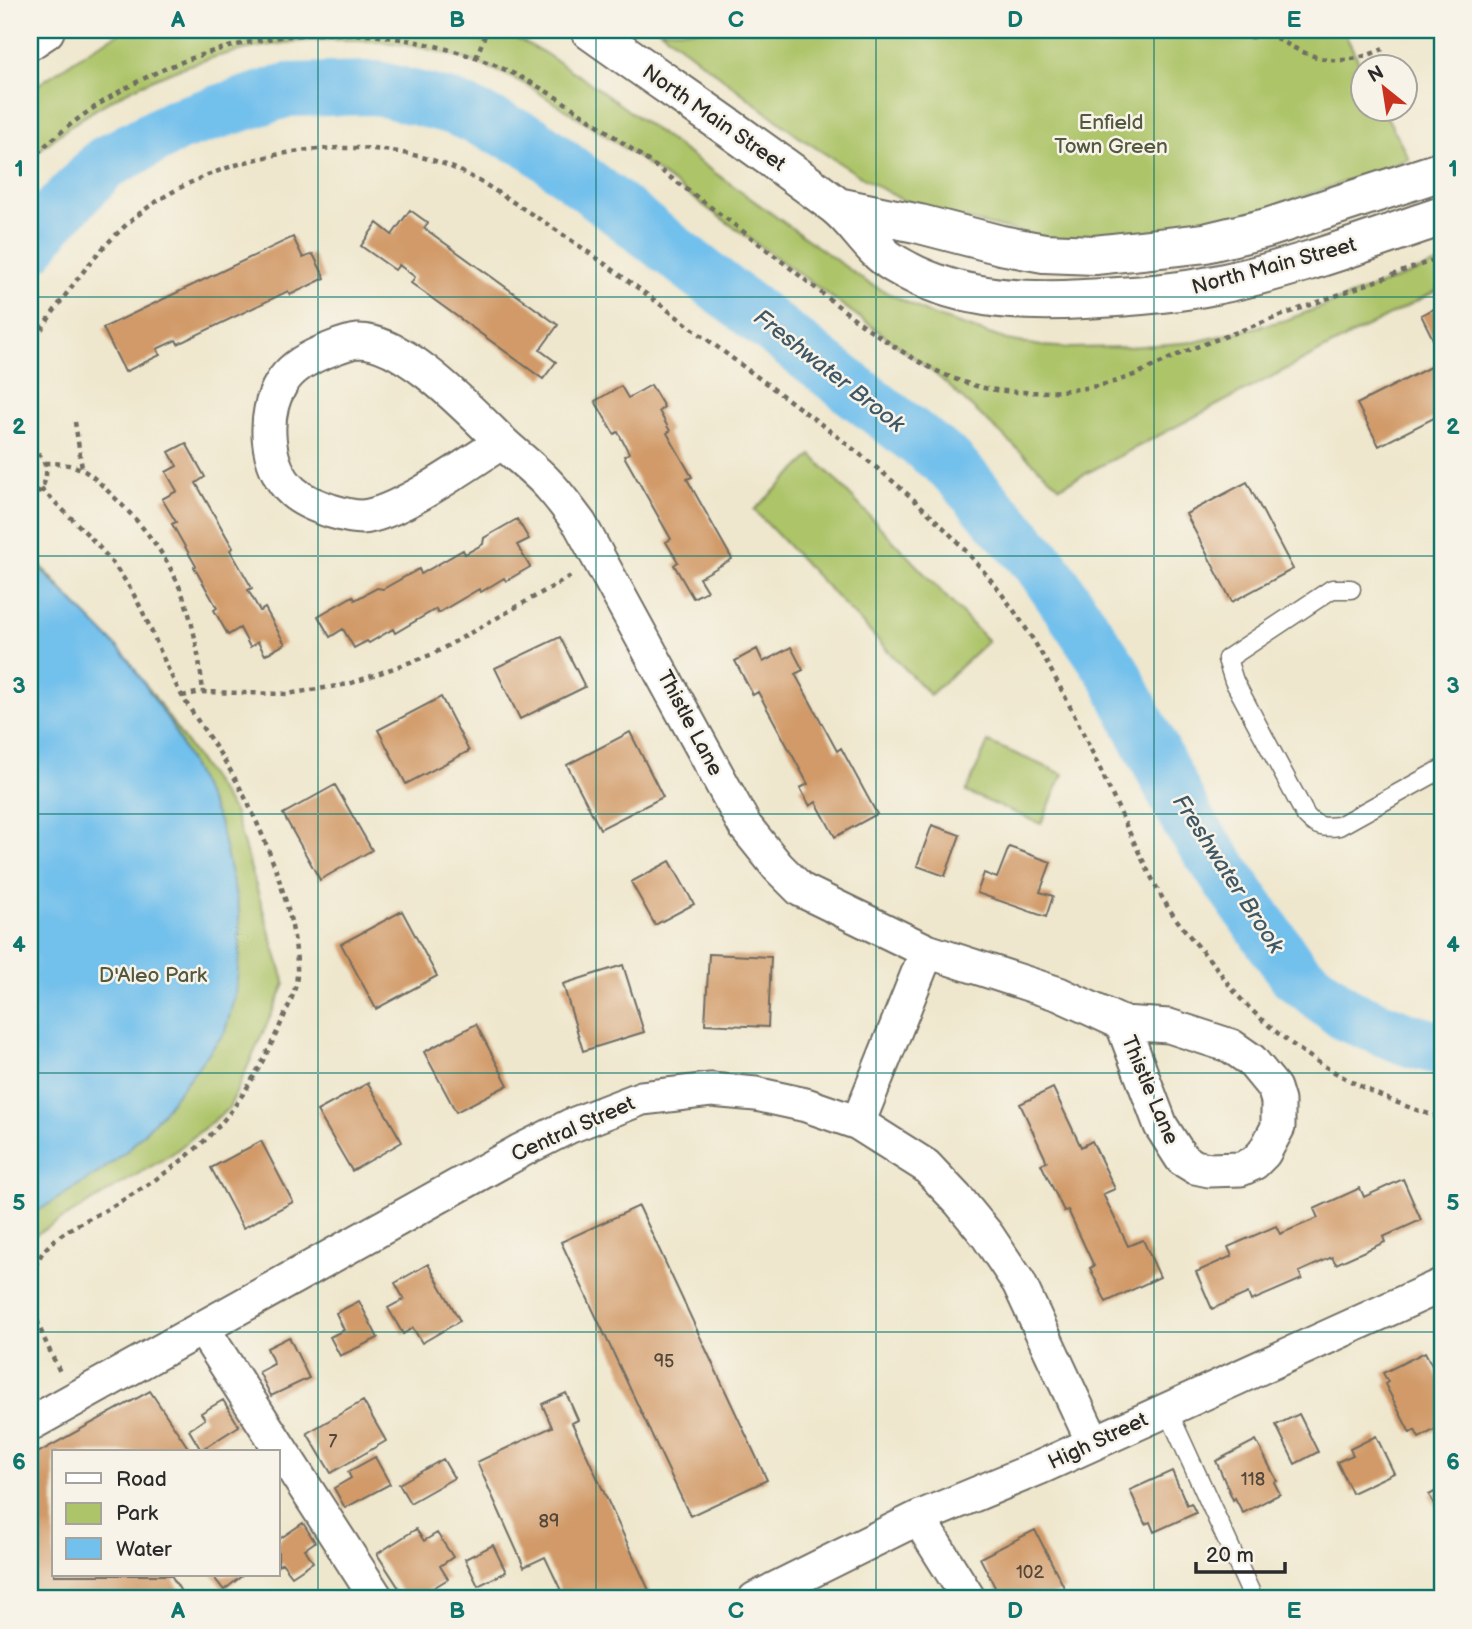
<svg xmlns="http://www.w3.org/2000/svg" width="1472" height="1629" viewBox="0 0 1472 1629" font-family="'Balsamiq Sans',sans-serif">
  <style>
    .green { fill: #adc469; stroke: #6c784a; stroke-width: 2 }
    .water { fill: #72c0ec; stroke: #4e768c; stroke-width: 2 }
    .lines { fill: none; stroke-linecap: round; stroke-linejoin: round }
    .river { stroke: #72c0ec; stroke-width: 54 }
    .building { fill: #d19a67 }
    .lane-casing { stroke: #706d64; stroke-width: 21 }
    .street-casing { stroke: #706d64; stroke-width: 37 }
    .secondary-casing { stroke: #706d64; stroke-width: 42 }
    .path { stroke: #706d64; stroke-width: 4.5; stroke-dasharray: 5 5; stroke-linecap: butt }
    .lane { stroke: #fff; stroke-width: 18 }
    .street { stroke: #fff; stroke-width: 33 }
    .secondary { stroke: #fff; stroke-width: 38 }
    .grid { fill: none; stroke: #0f766e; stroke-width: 2; stroke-opacity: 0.55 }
    .labels { text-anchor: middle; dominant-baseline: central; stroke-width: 5; stroke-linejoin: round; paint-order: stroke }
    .number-label { font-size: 18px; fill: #54473a }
    .street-label { font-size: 21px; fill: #2b2b2b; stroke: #f7f3e8 }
    .park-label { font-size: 21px; fill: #52593e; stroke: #f7f3e8 }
    .water-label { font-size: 23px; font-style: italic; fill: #405865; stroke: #f7f3e8 }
    .neatline { fill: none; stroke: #0f766e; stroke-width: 2.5 }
    .grid-label { font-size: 23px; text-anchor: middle; font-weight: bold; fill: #0f766e }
  </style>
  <rect width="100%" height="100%" fill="#f7f3e8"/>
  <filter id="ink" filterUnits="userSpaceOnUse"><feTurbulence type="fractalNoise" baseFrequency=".0143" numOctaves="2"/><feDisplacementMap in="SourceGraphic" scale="14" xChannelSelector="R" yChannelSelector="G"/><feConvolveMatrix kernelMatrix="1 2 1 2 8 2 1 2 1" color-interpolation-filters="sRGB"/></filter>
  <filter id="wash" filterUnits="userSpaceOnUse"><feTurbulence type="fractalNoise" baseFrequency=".00686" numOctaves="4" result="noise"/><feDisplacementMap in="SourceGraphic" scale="28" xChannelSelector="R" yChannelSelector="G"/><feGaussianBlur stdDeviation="1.57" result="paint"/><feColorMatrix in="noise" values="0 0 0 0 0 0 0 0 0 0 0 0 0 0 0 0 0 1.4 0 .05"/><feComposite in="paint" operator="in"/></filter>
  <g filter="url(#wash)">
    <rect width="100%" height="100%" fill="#efe7cd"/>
    <path class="green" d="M 125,30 L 500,30 L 543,52 L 590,83 L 868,283 L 932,315 L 1007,340 L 1041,346 L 1071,348 L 1129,347 L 1195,342 L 1286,320 L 1442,262 L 1442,288 L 1060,487 C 1032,462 1003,436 975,410 C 960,397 946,382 930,370 C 868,322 803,277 739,231 C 680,189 623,144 561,107 C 549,100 537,91 525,84 C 365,1 160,40 30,159 L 30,90 L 91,49 Z
      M 660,30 L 1343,30 L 1363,70 L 1364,108 L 1383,109 L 1409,159 L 1214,228 L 1053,240 L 935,212 L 902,200 L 863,178 L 799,137 Z
      M 812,455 L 988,641 L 930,695 L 754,510 Z
      M 30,553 L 150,690 L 234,812 L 285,984 L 229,1108 L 172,1154 L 30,1238 Z
      M 988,742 L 1063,774 L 1041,824 L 966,792 Z"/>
    <path class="water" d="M 30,558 L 126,656 L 172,726 L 219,821 L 239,910 L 240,951 L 235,995 L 225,1032 L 162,1113 L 129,1149 L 101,1171 L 30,1216 Z"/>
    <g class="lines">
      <path class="river" d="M 30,247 L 48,222 L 105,163 L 177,125 L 288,90 L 377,88 L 454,108 L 531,142 L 950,464 L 1040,564 L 1114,673 L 1188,821 L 1294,973 L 1347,1015 L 1410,1040 L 1442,1049"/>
    </g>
    <g id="blocks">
      <path class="building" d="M 410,210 L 428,223 L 424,228 L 558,325 L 540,350 L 556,362 L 543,379 L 411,283 L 415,277 L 399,265 L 395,270 L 361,246 L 377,223 L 392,235 Z
        M 293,237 L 303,258 L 313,254 L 325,278 L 290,295 L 288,291 L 178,344 L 176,340 L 157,349 L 160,355 L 125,372 L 103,328 Z
        M 1442,305 L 1442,357 L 1421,315 Z
        M 1442,361 L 1442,414 L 1379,446 L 1357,404 Z
        M 651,385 L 664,407 L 659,411 L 670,431 L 667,433 L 692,477 L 687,479 L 732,559 L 699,578 L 707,591 L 693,598 L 674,565 L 678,562 L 666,542 L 671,539 L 624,456 L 629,453 L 618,432 L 614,434 L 595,401 L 621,386 L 628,398 Z
        M 186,443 L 205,477 L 196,483 L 233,548 L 230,550 L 252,588 L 248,590 L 260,611 L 265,608 L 285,644 L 265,655 L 258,642 L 250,647 L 240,628 L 228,635 L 214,610 L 217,608 L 194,567 L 196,566 L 172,524 L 176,522 L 162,499 L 177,491 L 166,472 L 177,466 L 169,452 Z
        M 1247,482 L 1293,569 L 1232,602 L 1186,514 Z
        M 517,519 L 529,539 L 517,545 L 530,567 L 506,581 L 504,578 L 481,592 L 479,589 L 438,613 L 436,609 L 395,633 L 393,629 L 369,643 L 367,641 L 354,648 L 343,629 L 330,637 L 318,616 L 353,596 L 355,600 L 377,588 L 383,589 L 419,569 L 421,574 L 463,550 L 465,554 L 483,544 L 484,538 Z
        M 560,637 L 585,687 L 520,719 L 495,668 Z
        M 791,647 L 803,670 L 795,674 L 837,751 L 841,748 L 877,814 L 835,837 L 816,802 L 810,806 L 800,788 L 808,784 L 758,692 L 753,695 L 735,661 L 757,649 L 763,662 Z
        M 441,697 L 469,751 L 406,784 L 378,730 Z
        M 630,732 L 663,797 L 600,829 L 567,765 Z
        M 335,785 L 372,850 L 320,880 L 283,814 Z
        M 932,825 L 960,835 L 945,876 L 917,866 Z
        M 1009,847 L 1051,862 L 1040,892 L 1053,896 L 1046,917 L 977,893 L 984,873 L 997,878 Z
        M 670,861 L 694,904 L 655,925 L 631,882 Z
        M 402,911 L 437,976 L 376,1009 L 341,944 Z
        M 709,954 L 771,957 L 768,1027 L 705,1024 Z
        M 623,965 L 644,1032 L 583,1051 L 563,984 Z
        M 476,1024 L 508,1085 L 456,1112 L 424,1052 Z
        M 368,1083 L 402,1142 L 352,1171 L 317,1111 Z
        M 1053,1088 L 1081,1147 L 1092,1141 L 1115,1189 L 1103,1194 L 1128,1246 L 1143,1240 L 1160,1277 L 1106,1302 L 1090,1268 L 1094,1266 L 1068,1210 L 1064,1211 L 1041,1164 L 1047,1162 L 1020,1104 Z
        M 261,1141 L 293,1202 L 243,1228 L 211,1168 Z
        M 1403,1179 L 1421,1220 L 1383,1237 L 1385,1242 L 1336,1264 L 1332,1257 L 1299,1272 L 1302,1279 L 1251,1301 L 1248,1293 L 1212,1309 L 1196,1272 L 1232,1256 L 1228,1247 L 1276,1226 L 1280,1234 L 1318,1218 L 1314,1209 L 1360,1188 L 1364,1197 Z
        M 639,1206 L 767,1480 L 690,1516 L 561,1242 Z
        M 428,1264 L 460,1321 L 422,1343 L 413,1328 L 403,1334 L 388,1308 L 404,1299 L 395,1283 Z
        M 359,1301 L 378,1338 L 340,1356 L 330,1337 L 344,1330 L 336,1313 Z
        M 289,1337 L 309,1378 L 271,1396 L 259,1372 L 274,1364 L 267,1348 Z
        M 1425,1352 L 1442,1385 L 1442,1426 L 1419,1438 L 1415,1430 L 1410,1433 L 1385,1384 L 1388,1382 L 1383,1373 Z
        M 150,1391 L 191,1452 L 54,1452 L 54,1575 L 171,1575 L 183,1595 L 177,1599 L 30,1599 L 30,1457 Z
        M 566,1393 L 578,1420 L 572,1423 L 653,1599 L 565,1599 L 545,1557 L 524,1567 L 477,1462 L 552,1427 L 542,1404 Z
        M 223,1400 L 239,1426 L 201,1450 L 189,1430 L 205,1419 L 201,1413 Z
        M 363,1401 L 386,1441 L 331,1473 L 307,1433 Z
        M 1299,1414 L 1318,1452 L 1295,1464 L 1276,1425 Z
        M 1376,1436 L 1394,1473 L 1352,1493 L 1337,1462 L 1353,1455 L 1350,1449 Z
        M 1256,1440 L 1277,1481 L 1274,1482 L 1280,1494 L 1243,1513 L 1235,1498 L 1233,1500 L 1216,1461 Z
        M 375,1457 L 390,1484 L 345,1508 L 334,1488 L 351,1478 L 348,1472 Z
        M 443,1459 L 454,1478 L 410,1503 L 399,1484 Z
        M 1172,1471 L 1187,1505 L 1191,1503 L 1196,1513 L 1154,1532 L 1150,1522 L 1145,1524 L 1130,1490 Z
        M 1442,1488 L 1442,1518 L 1429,1495 Z
        M 303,1523 L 315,1542 L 305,1549 L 313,1562 L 292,1576 L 282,1563 L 278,1566 L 278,1540 Z
        M 416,1529 L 424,1541 L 437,1533 L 453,1557 L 440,1566 L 448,1579 L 415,1599 L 406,1599 L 377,1554 Z
        M 1035,1530 L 1065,1589 L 1045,1599 L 1001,1599 L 980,1558 Z
        M 493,1545 L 506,1572 L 478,1586 L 465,1559 Z
        M 212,1575 L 243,1575 L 224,1590 Z"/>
    </g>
  </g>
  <g filter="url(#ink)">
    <use href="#blocks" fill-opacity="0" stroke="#706d64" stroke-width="2"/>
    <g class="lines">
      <defs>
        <path id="lane" d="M 1351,589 L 1332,589 L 1227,659 L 1234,681 L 1306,816 C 1316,827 1324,828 1339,826 L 1442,769
          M 1167,1409 L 1250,1591"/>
        <path id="street" d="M 502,442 C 469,463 398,514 362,517 C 352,517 341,514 331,511 C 319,507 303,501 293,492 C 265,467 262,414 281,384 C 290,368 306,359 323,352 C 334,348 346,342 358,341 C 405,340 471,412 503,443 C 519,458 536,470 550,486 C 561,498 570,511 580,524 L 745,826 L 778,867 L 801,890 L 927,951 L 1059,994 L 1122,1023 L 1169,1026 L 1231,1046 L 1251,1060 L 1274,1088 L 1278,1101 L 1278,1127 L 1264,1153 L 1254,1163 L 1241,1169 L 1209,1170 L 1195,1167 L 1182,1159 L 1161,1126 L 1122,1023
          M 858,1123 L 927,951
          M 203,1329 L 377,1599
          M 30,1424 L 522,1150 L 570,1126 L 642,1098 L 711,1090 L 756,1094 L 806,1105 L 858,1123 L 926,1166 L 960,1202 L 987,1235 L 1019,1283 L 1093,1442
          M 918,1518 L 969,1599
          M 755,1599 L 918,1518 L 1041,1467 L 1442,1285"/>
        <path id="secondary" d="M 590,30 C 671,88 755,144 835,205 C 857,222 870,249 895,264 C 953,299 1018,303 1084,299 C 1127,297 1172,294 1215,285 C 1292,270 1368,241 1442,216
          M 30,40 L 45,30
          M 838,207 L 920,224 L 1001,245 L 1044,253 L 1095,255 L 1205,243 L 1267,228 L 1442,171"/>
      </defs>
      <use href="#lane" class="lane-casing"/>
      <use href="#street" class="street-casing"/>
      <use href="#secondary" class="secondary-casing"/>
      <path class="path" d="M 1232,30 C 1244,40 1258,39 1271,30
        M 1267,33 C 1311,58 1333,71 1383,49
        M 476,58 L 487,30
        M 30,160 C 155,37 335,0 497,66 C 553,90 602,128 651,163 C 691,193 732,222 771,253 C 830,298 911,372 984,388 C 1022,396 1080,392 1117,381 C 1140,374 1161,362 1182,353 C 1199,345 1217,340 1234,333 C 1304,307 1373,282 1442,257
        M 30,346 C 59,304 87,261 125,226 C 200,156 344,128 441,163 C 474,175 503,196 533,215 C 597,256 658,303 720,349 C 819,424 925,493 1001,593 C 1068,680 1107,794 1158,890 C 1173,919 1194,941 1215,966 C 1223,976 1230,987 1239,997 C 1292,1054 1368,1097 1442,1118
        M 75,422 L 82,468
        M 30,447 C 51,459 52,486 30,498
        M 45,463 C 83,463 89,473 114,497 C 177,558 194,607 203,692
        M 41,489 C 68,515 97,541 119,572 C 144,605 156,646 175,683 C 190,712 210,737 227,765 C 258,815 299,915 297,973 C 297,990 289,1004 283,1019 C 265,1059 245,1097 215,1130 C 185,1162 149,1185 111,1207 C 87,1221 57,1231 41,1255 C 17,1292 44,1338 60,1372
        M 182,696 L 201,692 L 287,694 L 349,684 L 433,654 L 573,575"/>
      <use href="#lane" class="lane"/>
      <use href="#street" class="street"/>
      <use href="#secondary" class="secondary"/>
    </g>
  </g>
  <path class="grid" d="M 318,30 L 318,1599M 596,30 L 596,1599M 876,30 L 876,1599M 1154,30 L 1154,1599M 30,297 L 1442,297M 30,556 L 1442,556M 30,814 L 1442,814M 30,1073 L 1442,1073M 30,1332 L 1442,1332"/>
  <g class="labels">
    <g class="number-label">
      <text x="664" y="1361">95</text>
      <text x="333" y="1441">7</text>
      <text x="1253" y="1479">118</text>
      <text x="549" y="1521">89</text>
      <text x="1030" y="1572">102</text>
    </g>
    <g class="street-label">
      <text transform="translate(714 118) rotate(35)">North Main Street</text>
      <text transform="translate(1274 266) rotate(-15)">North Main Street</text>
      <text transform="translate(690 723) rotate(62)">Thistle Lane</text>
      <text transform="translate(1150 1090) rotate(67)">Thistle Lane</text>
      <text transform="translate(573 1129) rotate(-24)">Central Street</text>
      <text transform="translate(1098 1441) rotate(-25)">High Street</text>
    </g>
    <g class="park-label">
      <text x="1111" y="122">Enfield<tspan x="1111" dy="24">Town Green</tspan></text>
      <text x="153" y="975">D'Aleo Park</text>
    </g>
    <g class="water-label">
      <text transform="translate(829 371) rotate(38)">Freshwater Brook</text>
      <text transform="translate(1228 874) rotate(57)">Freshwater Brook</text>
    </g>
  </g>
  <rect width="1472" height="1629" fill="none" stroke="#f7f3e8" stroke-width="77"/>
  <rect x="52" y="1450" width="228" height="126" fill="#f7f3e8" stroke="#a5a39c" stroke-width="2"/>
  <rect x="66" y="1473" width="35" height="10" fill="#ffffff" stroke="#a5a39c" stroke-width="2"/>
  <text x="116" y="1486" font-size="21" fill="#2b2b2b">Road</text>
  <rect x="66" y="1503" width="35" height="21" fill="#adc469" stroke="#a5a39c" stroke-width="2"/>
  <text x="116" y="1520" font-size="21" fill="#2b2b2b">Park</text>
  <rect x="66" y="1538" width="35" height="21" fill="#72c0ec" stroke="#a5a39c" stroke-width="2"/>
  <text x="116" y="1556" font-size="21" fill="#2b2b2b">Water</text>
  <g transform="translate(1384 88) rotate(330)"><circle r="33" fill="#f7f3e8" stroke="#a5a39c" stroke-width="2"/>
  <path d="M0-5L12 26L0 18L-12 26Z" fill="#c8321e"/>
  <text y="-10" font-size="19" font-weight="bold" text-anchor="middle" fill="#2b2b2b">N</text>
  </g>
  <path d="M1196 1562v10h89v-10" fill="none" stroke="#2b2b2b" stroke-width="3.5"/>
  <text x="1206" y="1562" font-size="21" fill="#2b2b2b" stroke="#f7f3e8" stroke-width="5" paint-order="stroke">20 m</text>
  <rect x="38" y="38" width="1396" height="1552" class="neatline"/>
  <g class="grid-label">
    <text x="178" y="27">A</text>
    <text x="457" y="27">B</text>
    <text x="736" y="27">C</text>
    <text x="1015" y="27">D</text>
    <text x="1294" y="27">E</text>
    <text x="19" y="176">1</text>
    <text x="1453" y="176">1</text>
    <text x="19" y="434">2</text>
    <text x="1453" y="434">2</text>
    <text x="19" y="693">3</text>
    <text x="1453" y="693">3</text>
    <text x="19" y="952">4</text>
    <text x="1453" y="952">4</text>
    <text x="19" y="1210">5</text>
    <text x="1453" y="1210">5</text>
    <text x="19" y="1469">6</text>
    <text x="1453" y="1469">6</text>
    <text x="178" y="1618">A</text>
    <text x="457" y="1618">B</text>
    <text x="736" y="1618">C</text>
    <text x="1015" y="1618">D</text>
    <text x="1294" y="1618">E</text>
  </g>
</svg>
